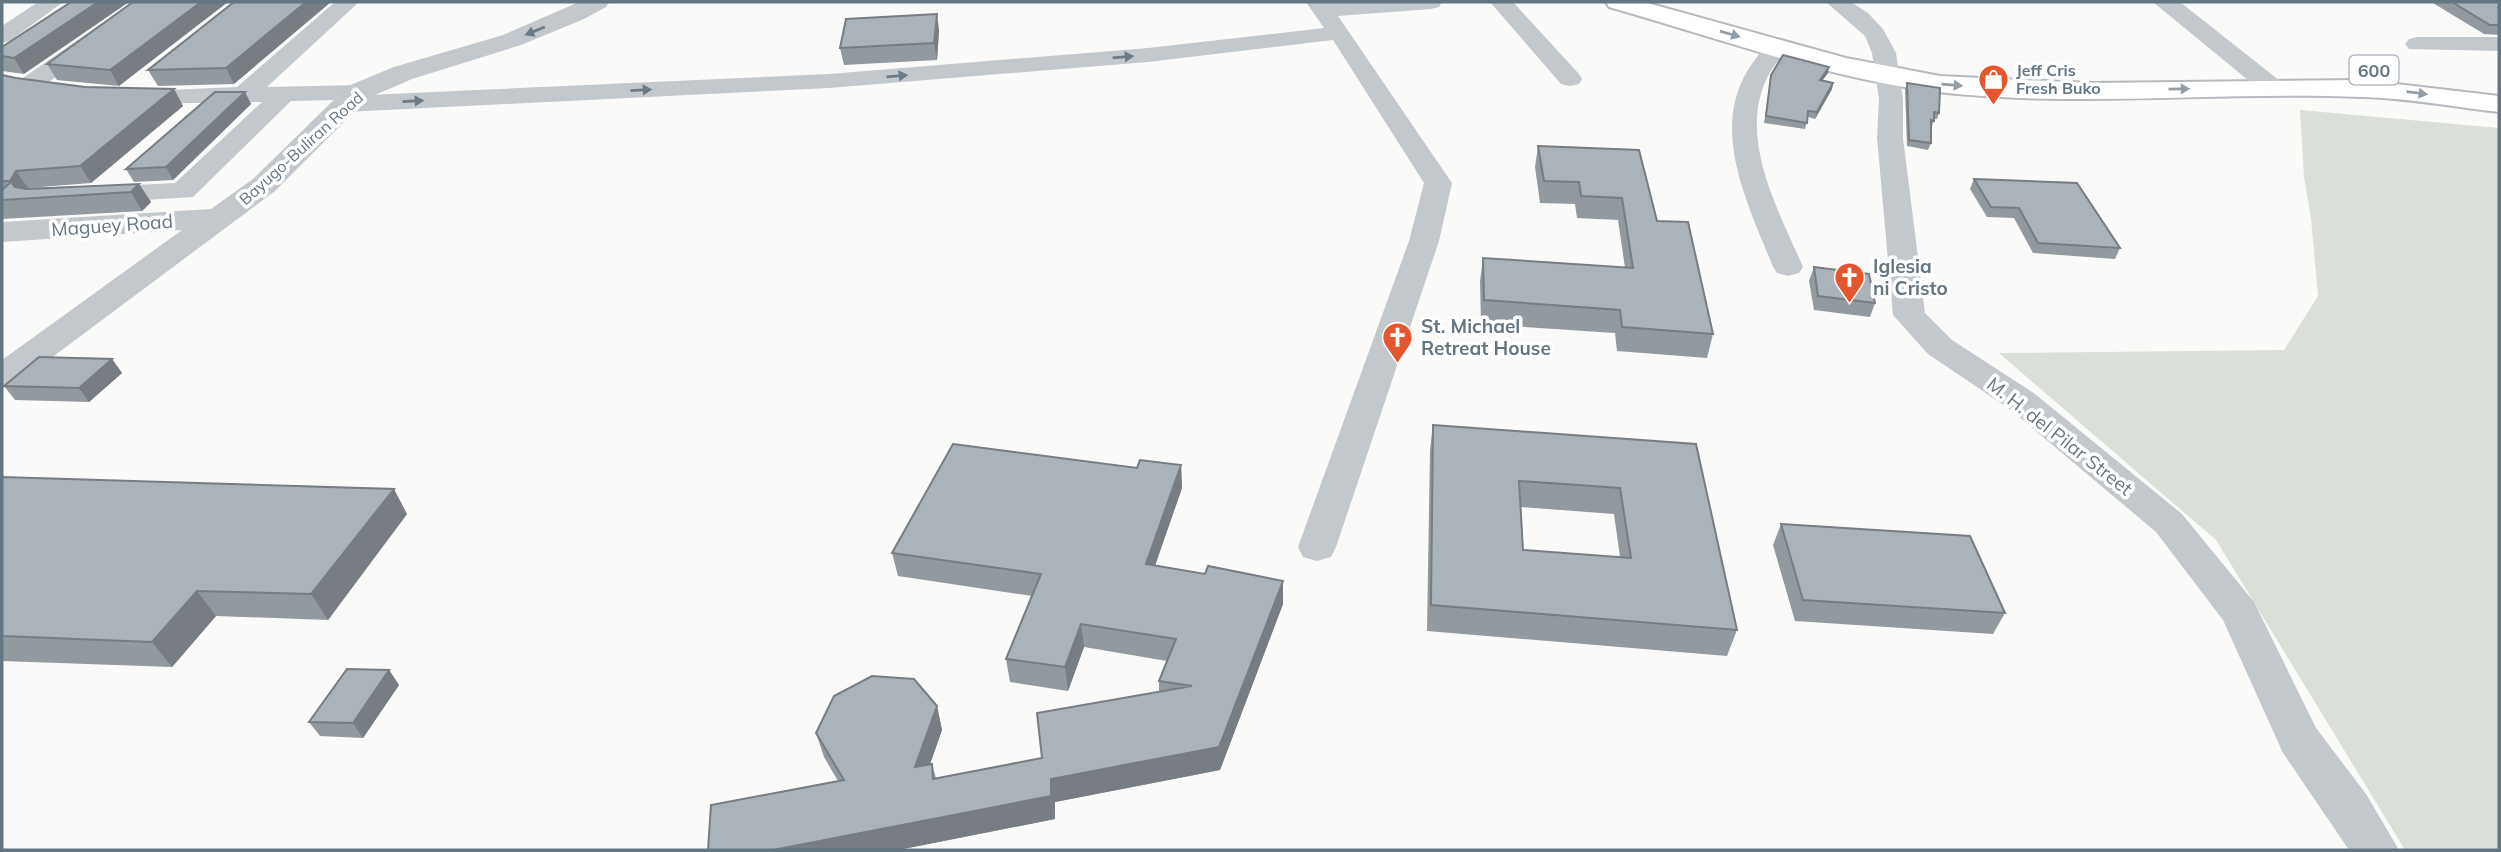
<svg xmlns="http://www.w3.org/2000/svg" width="2501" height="852" viewBox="0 0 2501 852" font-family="Mulish,sans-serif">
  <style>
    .green { fill: #dadfd7 }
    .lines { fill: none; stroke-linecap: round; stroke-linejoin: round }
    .primary-casing { stroke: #b5babe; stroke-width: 4 }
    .minor { fill: #c3c8cc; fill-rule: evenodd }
    .tertiary { fill: #c3c8cc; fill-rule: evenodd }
    .primary { fill: #fff; fill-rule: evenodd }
    .wall { fill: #929a9f; fill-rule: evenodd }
    .shaded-wall { fill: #777d82 }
    .building { fill: #aab3b9; stroke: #777d82; stroke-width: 2; fill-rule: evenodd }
    .oneway { fill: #6a7a87 }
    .oneway2 { fill: #939fa8 }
    .labels { text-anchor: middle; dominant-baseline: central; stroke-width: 7; stroke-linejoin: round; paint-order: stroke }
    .far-poi-label { font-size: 16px; font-weight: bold; fill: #657683; stroke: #fff; text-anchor: start }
    .far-street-label { font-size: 16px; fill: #657683; stroke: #fff }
    .shield { fill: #fff; stroke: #939fa8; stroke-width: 2 }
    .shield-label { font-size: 18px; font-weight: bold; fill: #657683 }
    .street-label { font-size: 19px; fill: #657683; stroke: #fff }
    .poi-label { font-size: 19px; font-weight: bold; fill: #657683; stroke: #fff; text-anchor: start }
  </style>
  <rect width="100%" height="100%" fill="#fafaf8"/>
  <path class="green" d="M 2300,110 L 2499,128 L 2499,850 L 2405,850 L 2216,540 L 1999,353 L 2284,350 L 2318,296 L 2311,218 L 2304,177 Z"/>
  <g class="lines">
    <defs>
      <path id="primary" d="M 1606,2 L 1644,2 L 1846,58 L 1940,76 L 2090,83 L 2362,80 L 2499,96 L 2499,112 C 2454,107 2408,98 2362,97 C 2221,91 2079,108 1938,92 C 1829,79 1715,37 1609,7 Z"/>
    </defs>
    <use href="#primary" class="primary-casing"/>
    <path class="minor" d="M 38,2 L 63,2 L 10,41 L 2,43 L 2,26 Z
      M 133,2 L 158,2 L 38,90 L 29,92 L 20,90 L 17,85 L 20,80 Z
      M 335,2 L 359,2 L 267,87 L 358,85 L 367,87 L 370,92 L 368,95 L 829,74 L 1148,48 L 1324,28 L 1306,2 L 1442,2 L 1439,7 L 1431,9 L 1338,16 L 1452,183 L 1439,241 L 1336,547 L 1331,557 L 1317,561 L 1303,557 L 1298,547 L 1409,241 L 1424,183 L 1333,40 L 1148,62 L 829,88 L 345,112 L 336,109 L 332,104 L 335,100 L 291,101 L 193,197 L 97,203 L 87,201 L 83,195 L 87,189 L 97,187 L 175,183 L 262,102 L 130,104 L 121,102 L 118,97 L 121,92 L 237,87 Z
      M 1490,2 L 1513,2 L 1579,74 L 1582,79 L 1579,84 L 1570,86 L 1561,84 Z
      M 1826,2 L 1851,2 L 1868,13 L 1883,29 L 1896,53 L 1903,99 L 1903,138 L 1925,313 L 1952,340 L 2035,394 L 2182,514 L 2254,602 L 2316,728 L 2366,794 L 2399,850 L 2349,850 L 2283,753 L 2223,620 L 2156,532 L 2011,410 L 1928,354 L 1893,315 L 1877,138 L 1879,99 L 1872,53 L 1865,36 Z
      M 2417,37 L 2499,37 L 2499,51 L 2409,49 L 2405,44 L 2409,39 Z
      M 1777,40 L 1785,42 L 1789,47 C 1783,56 1774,64 1769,74 C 1736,136 1778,209 1803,267 L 1799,273 L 1788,276 L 1777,273 L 1773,267 C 1748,203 1706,125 1754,61 C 1761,52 1766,43 1777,40 Z"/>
    <path class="tertiary" d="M 579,2 L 609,2 L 606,7 L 584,19 L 521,45 L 412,79 L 368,98 L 275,191 L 15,385 L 2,388 L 2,360 L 182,230 L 2,242 L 2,222 L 211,209 L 253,179 L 348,86 L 394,67 L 503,35 Z
      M 2153,2 L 2180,2 L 2289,88 L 2285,94 L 2275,96 L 2265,94 Z"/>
    <use href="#primary" class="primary"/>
  </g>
  <path class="wall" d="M 71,2 L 24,74 L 2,71 L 2,47 Z
    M 133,2 L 119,86 L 57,80 L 47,64 Z
    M 234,2 L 234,84 L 158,86 L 148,70 Z
    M 2434,2 L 2499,2 L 2499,35 L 2484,34 L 2433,3 Z
    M 939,30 L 937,60 L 844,65 L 840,48 Z
    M 1828,73 L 1822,81 L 1833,83 L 1832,89 L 1815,119 L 1808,117 L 1805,129 L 1764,123 L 1771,75 Z
    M 2,75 L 16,78 L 85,87 L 174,89 L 183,106 L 91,183 L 28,188 L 139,184 L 151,202 L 142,211 L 2,219 Z
    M 1907,83 L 1939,113 L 1937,119 L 1934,119 L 1932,127 L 1931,127 L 1931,143 L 1928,150 L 1907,146 L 1905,90 Z
    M 245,92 L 251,104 L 173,180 L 134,182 L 126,169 Z
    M 1538,146 L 1657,221 L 1713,334 L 1707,358 L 1617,351 L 1615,333 L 1481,324 L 1480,281 L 1483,258 L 1625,268 L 1618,220 L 1577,218 L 1575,204 L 1540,203 L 1535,167 Z
    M 1974,179 L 2120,248 L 2115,259 L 2033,253 L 2014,218 L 1987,217 L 1970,189 Z
    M 1814,267 L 1875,303 L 1870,317 L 1814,310 L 1809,281 Z
    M 112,359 L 122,373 L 89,402 L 15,400 L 4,386 Z
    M 1433,425 L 1696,444 L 1737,630 L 1727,656 L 1427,631 L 1430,450 ZM 1521,507 L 1614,514 L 1620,557 L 1523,550 Z
    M 1181,465 L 1182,488 L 1155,566 L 1283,604 L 1220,770 L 1055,802 L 1055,819 L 898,850 L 708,850 L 838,781 L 824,757 L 816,733 L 937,706 L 942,730 L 930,764 L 932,764 L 936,778 L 1042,758 L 1159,691 L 1159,681 L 1167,661 L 1084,647 L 1068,691 L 1010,682 L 1006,659 L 1032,596 L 898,576 L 892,553 Z
    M 2,477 L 407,514 L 328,620 L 216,616 L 172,667 L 2,661 Z
    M 1781,524 L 2005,613 L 1993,634 L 1795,621 L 1773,545 Z
    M 389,670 L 399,685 L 363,738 L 320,736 L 309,722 Z"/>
  <path class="shaded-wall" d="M 98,2 L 129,2 L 24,74 L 14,58 Z
    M 201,2 L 228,2 L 119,86 L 110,70 Z
    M 306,2 L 331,2 L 234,84 L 226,68 Z
    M 937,14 L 939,30 L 937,60 L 934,43 Z
    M 1829,67 L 1828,73 L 1818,86 L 1820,80 Z
    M 1833,83 L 1832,89 L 1815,119 L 1817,112 Z
    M 174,89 L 183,106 L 91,183 L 80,166 Z
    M 245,92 L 251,104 L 173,180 L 166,167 Z
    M 16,171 L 28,188 L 22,198 L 10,181 Z
    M 139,184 L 151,202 L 142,211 L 131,192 Z
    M 112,359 L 122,373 L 89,402 L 79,388 Z
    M 1181,465 L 1182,488 L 1147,588 L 1146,564 Z
    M 394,489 L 407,514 L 328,620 L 311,594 Z
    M 1283,581 L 1283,604 L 1220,770 L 1055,802 L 1055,819 L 898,850 L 773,850 L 1051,779 L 1219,747 Z
    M 197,591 L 216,616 L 172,667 L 152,642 Z
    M 1081,624 L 1084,647 L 1068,691 L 1065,667 Z
    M 389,670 L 399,685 L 363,738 L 353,723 Z
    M 937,706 L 942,730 L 921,790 L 915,767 Z"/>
  <path class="building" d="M 71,2 L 98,2 L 14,58 L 2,56 L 2,47 Z
    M 133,2 L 201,2 L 110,70 L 47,64 Z
    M 234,2 L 306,2 L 226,68 L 148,70 Z
    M 2452,2 L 2499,2 L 2499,25 L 2490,25 Z
    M 937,14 L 934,43 L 840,48 L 846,19 Z
    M 1783,55 L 1829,67 L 1820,80 L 1833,83 L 1817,112 L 1808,111 L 1807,123 L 1766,116 L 1771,75 Z
    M 2,75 L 16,78 L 85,87 L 174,89 L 80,166 L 16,171 L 10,181 L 2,181 Z
    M 1907,83 L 1940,88 L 1939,113 L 1934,112 L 1934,121 L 1931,120 L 1931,143 L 1909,140 Z
    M 215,92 L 245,92 L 166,167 L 126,169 Z
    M 1538,146 L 1639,150 L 1657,221 L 1688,222 L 1713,334 L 1622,327 L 1620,310 L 1484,300 L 1483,258 L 1633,268 L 1622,198 L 1581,196 L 1579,182 L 1544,181 Z
    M 1974,179 L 2077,183 L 2120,248 L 2038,243 L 2019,208 L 1991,207 Z
    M 11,182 L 15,187 L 26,189 L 139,184 L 131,192 L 2,200 L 2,190 Z
    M 1814,267 L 1869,274 L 1875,303 L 1818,296 Z
    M 39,357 L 112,359 L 79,388 L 4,386 Z
    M 1433,425 L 1696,444 L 1737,630 L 1431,605 ZM 1519,481 L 1620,488 L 1631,558 L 1523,550 Z
    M 953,444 L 1137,468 L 1140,460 L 1181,465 L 1146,564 L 1205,574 L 1208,566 L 1283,581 L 1219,747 L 1051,779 L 1051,796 L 773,850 L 708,850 L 711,805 L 844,780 L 816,733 L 834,696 L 872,676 L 914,679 L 937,706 L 915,767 L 932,764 L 933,779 L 1042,758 L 1037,713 L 1192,686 L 1159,681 L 1176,639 L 1081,624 L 1065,667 L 1006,659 L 1041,574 L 892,553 Z
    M 2,477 L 394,489 L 311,594 L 197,591 L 152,642 L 2,636 Z
    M 1781,524 L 1970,536 L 2005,613 L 1803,600 Z
    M 347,669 L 389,670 L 353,723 L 309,722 Z"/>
  <defs><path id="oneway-solid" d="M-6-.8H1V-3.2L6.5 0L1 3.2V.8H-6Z" transform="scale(1.75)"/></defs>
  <g class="oneway">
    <use href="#oneway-solid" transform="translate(535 31) rotate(158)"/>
    <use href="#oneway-solid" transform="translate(1123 57) rotate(-5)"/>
    <use href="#oneway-solid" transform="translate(897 76) rotate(-5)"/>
    <use href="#oneway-solid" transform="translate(641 90) rotate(-3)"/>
    <use href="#oneway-solid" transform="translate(413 101) rotate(-3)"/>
  </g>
  <g class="oneway2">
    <use href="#oneway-solid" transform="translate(1730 34) rotate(16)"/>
    <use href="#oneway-solid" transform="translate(1952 85) rotate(5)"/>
    <use href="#oneway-solid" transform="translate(2179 89) rotate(-1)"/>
    <use href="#oneway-solid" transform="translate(2417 93) rotate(7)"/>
  </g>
  <defs>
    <symbol id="shop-pin" viewBox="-11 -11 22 30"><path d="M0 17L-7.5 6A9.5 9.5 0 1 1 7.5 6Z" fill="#e4572e" stroke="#fff"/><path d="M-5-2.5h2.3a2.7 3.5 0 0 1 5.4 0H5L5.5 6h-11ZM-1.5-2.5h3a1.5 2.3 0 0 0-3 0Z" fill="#fff"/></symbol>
    <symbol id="church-pin" viewBox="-11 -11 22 30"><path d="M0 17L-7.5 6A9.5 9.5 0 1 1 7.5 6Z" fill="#e4572e" stroke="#fff"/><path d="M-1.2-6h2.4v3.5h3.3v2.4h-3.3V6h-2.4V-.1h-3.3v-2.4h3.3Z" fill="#fff"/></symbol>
  </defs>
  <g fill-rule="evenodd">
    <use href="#shop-pin" x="1976" y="62" width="35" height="47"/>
    <use href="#church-pin" x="1832" y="260" width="35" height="47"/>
    <use href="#church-pin" x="1380" y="320" width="35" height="47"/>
  </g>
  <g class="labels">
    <g class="far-poi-label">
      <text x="2016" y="70">Jeff Cris<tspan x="2016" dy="18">Fresh Buko</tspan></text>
    </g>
    <g class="far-street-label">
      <text transform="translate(301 148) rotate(-42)">Bayugo-Buliran Road</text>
    </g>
    <rect class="shield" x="2349.5" y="55.5" width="49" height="29" rx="5"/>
    <g class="shield-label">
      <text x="2374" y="70">600</text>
    </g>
    <g class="street-label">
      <text transform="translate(112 225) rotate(-4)">Maguey Road</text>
      <text transform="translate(2060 436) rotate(38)">M. H. del Pilar Street</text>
    </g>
    <g class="poi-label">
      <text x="1873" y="266">Iglesia<tspan x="1873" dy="22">ni Cristo</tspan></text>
      <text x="1421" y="326">St. Michael<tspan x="1421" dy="22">Retreat House</tspan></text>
    </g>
  </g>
  <rect width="2501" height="852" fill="none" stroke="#657683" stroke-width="7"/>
</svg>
